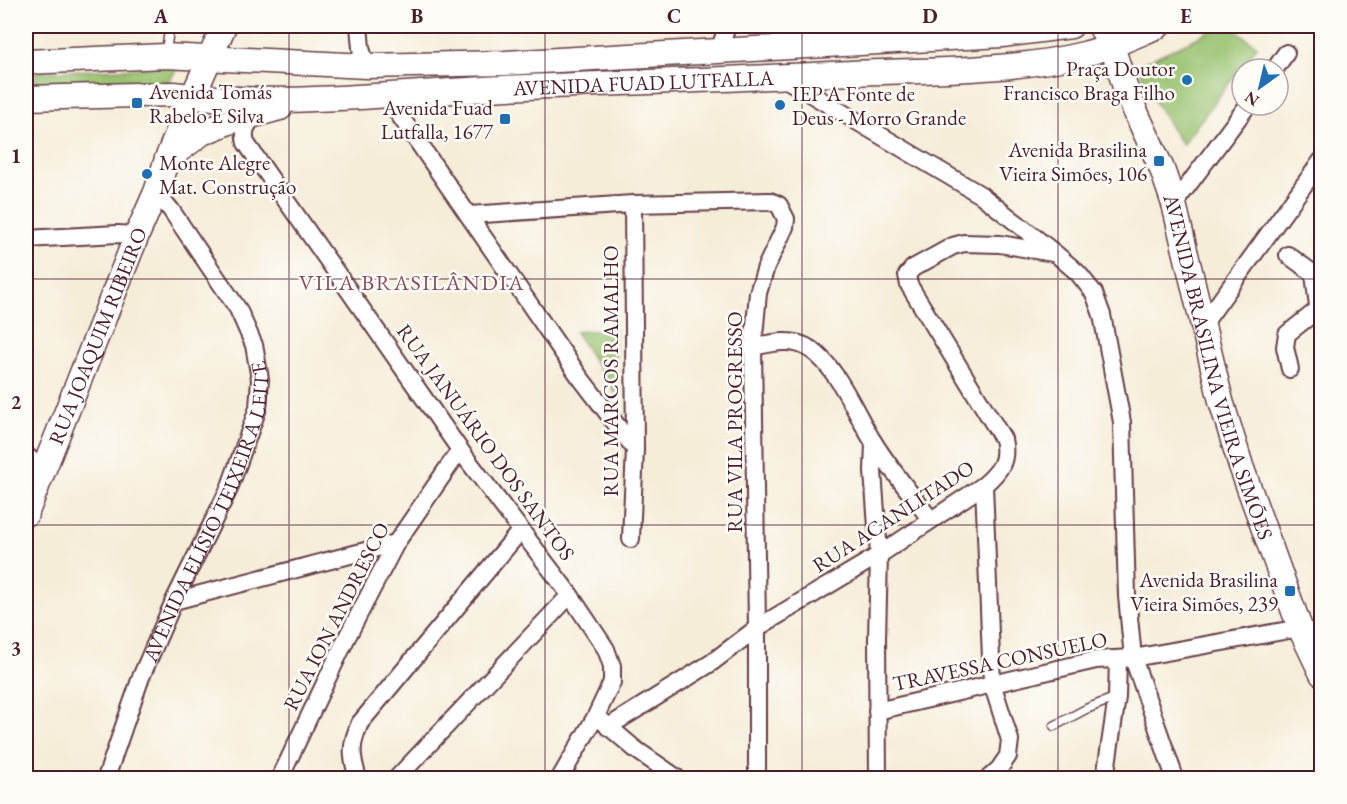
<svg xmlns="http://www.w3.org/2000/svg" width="1347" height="804" viewBox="0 0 1347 804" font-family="'EB Garamond',serif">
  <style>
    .green { fill: #97c16d; stroke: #70704c; stroke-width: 1.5 }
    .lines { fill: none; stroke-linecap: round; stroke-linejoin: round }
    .lane-casing { stroke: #643e45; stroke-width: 11 }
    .street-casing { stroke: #643e45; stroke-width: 20 }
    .secondary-casing { stroke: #643e45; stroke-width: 27 }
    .lane { stroke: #fff; stroke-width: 8 }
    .street { stroke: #fff; stroke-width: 16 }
    .secondary { stroke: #fff; stroke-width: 24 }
    .grid { fill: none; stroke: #4a1f2b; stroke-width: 1.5; stroke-opacity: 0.55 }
    .poi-dot { fill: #1f6fb2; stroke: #fdfcf7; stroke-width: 2 }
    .labels { text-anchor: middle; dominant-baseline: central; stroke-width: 5; stroke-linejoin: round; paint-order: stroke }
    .poi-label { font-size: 21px; fill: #4a1f2b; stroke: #fdfcf7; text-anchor: end }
    .street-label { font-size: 21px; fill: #4a1f2b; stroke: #fdfcf7 }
    .neighbourhood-label { font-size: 22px; letter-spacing: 1.5px; fill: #874e61; stroke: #fdfcf7 }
    .neatline { fill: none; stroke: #4a1f2b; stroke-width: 2 }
    .grid-label { font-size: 20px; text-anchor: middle; font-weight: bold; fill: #4a1f2b }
  </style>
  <rect width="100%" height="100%" fill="#fdfcf7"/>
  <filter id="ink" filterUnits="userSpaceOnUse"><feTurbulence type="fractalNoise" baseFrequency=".0167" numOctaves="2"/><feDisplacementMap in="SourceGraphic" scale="12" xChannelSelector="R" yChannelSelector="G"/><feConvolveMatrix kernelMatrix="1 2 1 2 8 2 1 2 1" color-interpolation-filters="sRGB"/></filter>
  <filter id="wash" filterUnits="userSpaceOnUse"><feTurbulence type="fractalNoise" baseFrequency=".008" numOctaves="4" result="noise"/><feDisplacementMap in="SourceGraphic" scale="24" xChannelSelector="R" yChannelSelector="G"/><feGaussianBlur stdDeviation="1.35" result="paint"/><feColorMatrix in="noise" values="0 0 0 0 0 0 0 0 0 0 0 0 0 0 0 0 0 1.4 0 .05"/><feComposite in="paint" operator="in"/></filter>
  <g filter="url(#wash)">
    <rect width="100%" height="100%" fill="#f6edd9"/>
    <path class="green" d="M 1217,26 L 1230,26 L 1257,46 L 1182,145 L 1145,86 L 1139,65 L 1197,38 Z
      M 178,67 L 169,81 L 141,86 L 35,88 L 36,72 Z
      M 615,329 L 616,394 L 575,332 Z"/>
  </g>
  <g filter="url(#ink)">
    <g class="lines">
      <defs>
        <path id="lane" d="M 165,55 L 170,26
          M 1054,726 L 1086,709 L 1117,697"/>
        <g id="street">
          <path d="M 359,26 L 361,48 L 366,66"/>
          <path d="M 719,52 L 727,26"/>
          <path d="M 1275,69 L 1286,53"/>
          <path d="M 782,77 L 981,195 L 1056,254 L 1078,273 L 1094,293 L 1102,315 L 1122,422 L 1127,596 L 1133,658 L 1175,778"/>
          <path d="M 387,97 L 579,376 L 635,449"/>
          <path d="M 258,113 C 248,123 242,129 246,143 L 460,450 L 570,595 L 606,649 L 612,666 L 612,682 L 596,716 L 560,778"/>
          <path d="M 1174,204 L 1248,105"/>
          <path d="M 469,215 L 633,204 L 770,201 L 779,205 L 786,219 L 785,227 L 766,267 L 758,293 L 753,347 L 757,628 L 757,778"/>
          <path d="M 26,239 L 117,234 L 137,235"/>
          <path d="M 1288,255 L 1314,274"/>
          <path d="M 1202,326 L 1322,160"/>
          <path d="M 753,347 C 771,343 793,337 810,349 C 838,367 856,415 874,443 C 891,470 912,495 931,520"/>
          <path d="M 1290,369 L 1285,347 L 1287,334 L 1316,311 L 1318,306 L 1314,274 L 1322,271"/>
          <path d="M 874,443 L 873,471 L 879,555 L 877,638 L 878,778"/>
          <path d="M 26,455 L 44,472"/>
          <path d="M 984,485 L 992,683 L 1010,740 L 1008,756 L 999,769 L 989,778"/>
          <path d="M 631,539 L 635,449 L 633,204"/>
          <path d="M 174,601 L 396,543"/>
          <path d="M 877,711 L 1096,660 L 1133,658 L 1300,628"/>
          <path d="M 601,720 L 635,749 L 677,778"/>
          <path d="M 608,727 L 711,663 L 757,628 L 879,555 L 984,485 C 1000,471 1008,461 1003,439 L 909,285 L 907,275 L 913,268 L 953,246 L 964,243 L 1000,244 L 1053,253"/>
          <path id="s1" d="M 106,778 L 141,677 L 174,601 L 229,489 L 258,408 L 260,379 L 254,345 L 238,309 L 171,210 L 156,192"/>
          <path d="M 280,778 L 346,639 L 396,543 L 460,450"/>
          <path d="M 358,778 C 351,756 350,745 360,723 L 521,530"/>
          <path d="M 397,778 L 570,595"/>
          <path d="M 1105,778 L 1117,697 L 1118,659"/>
        </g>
        <g id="secondary">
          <path id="s2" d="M 1100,26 L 1112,46 L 1127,93 L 1162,169 L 1174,204 L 1221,401 L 1241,466 L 1300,628 L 1322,674"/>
          <path d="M 26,62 L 165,56 L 366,66 L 505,63 L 1002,35 L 1071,26"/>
          <path id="s3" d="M 26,98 L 173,94 C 291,109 409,91 527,87 C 635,82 743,79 851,73 C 927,70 1010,72 1084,54 C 1110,48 1134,36 1158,26"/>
          <path d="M 167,159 L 202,133 L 229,122 L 280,108"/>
          <path id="s4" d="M 26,514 L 137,235 L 156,192 L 167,159 L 185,114 L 224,26"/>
        </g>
      </defs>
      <use href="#lane" class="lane-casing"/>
      <use href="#street" class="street-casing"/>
      <use href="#secondary" class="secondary-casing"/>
      <use href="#lane" class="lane"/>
      <use href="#street" class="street"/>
      <use href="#secondary" class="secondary"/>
    </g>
  </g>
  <path class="grid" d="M 289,26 L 289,778M 545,26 L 545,778M 802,26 L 802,778M 1058,26 L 1058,778M 26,279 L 1322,279M 26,525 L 1322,525"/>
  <g class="poi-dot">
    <circle cx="1187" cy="80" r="6"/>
    <rect x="131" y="97" width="12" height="12" rx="3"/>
    <circle cx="780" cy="105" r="6"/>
    <rect x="499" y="113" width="12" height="12" rx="3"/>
    <rect x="1153" y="155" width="12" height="12" rx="3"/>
    <circle cx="147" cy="174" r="6"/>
    <rect x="1284" y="585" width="12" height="12" rx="3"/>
  </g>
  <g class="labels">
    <g class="poi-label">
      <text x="1175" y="68">Praça Doutor<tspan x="1175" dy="24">Francisco Braga Filho</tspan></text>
      <text x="149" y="91" text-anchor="start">Avenida Tomás<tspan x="149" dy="24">Rabelo E Silva</tspan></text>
      <text x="792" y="93" text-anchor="start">IEP A Fonte de<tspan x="792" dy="24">Deus - Morro Grande</tspan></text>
      <text x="493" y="107">Avenida Fuad<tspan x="493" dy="24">Lutfalla, 1677</tspan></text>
      <text x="1147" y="149">Avenida Brasilina<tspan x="1147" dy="24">Vieira Simões, 106</tspan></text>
      <text x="159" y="162" text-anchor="start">Monte Alegre<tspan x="159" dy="24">Mat. Construção</tspan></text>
      <text x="1278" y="579">Avenida Brasilina<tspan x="1278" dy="24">Vieira Simões, 239</tspan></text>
    </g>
    <g class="street-label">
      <text stroke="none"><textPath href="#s3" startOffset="618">AVENIDA FUAD LUTFALLA</textPath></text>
      <text stroke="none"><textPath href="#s4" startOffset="192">RUA JOAQUIM RIBEIRO</textPath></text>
      <text stroke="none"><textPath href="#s2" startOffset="362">AVENIDA BRASILINA VIEIRA SIMÕES</textPath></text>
      <text transform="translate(610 371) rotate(-90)">RUA MARCOS RAMALHO</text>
      <text transform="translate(734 422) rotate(-90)">RUA VILA PROGRESSO</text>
      <text transform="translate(486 442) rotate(54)">RUA JANUÁRIO DOS SANTOS</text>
      <text stroke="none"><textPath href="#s1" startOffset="286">AVENIDA ELÍSIO TEIXEIRA LEITE</textPath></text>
      <text transform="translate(893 516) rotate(-33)">RUA ACANLITADO</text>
      <text transform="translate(336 616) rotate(-63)">RUA ION ANDRESCO</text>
      <text transform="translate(1000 661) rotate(-12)">TRAVESSA CONSUELO</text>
    </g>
    <g class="neighbourhood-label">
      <text x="412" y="282">VILA BRASILÂNDIA</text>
    </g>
  </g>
  <rect width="1347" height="804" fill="none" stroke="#fdfcf7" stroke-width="66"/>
  <g transform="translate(1260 87) rotate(214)"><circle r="28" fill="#fdfcf7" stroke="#b5a4a5" stroke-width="1.5"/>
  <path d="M0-4.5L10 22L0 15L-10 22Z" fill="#1f6fb2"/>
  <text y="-9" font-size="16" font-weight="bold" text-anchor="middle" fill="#4a1f2b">N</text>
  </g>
  <rect x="33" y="33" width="1281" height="738" class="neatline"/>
  <g class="grid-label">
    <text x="161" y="23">A</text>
    <text x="417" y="23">B</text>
    <text x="674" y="23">C</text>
    <text x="930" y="23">D</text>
    <text x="1186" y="23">E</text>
    <text x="16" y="163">1</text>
    <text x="16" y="409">2</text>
    <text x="16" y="655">3</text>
  </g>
</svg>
